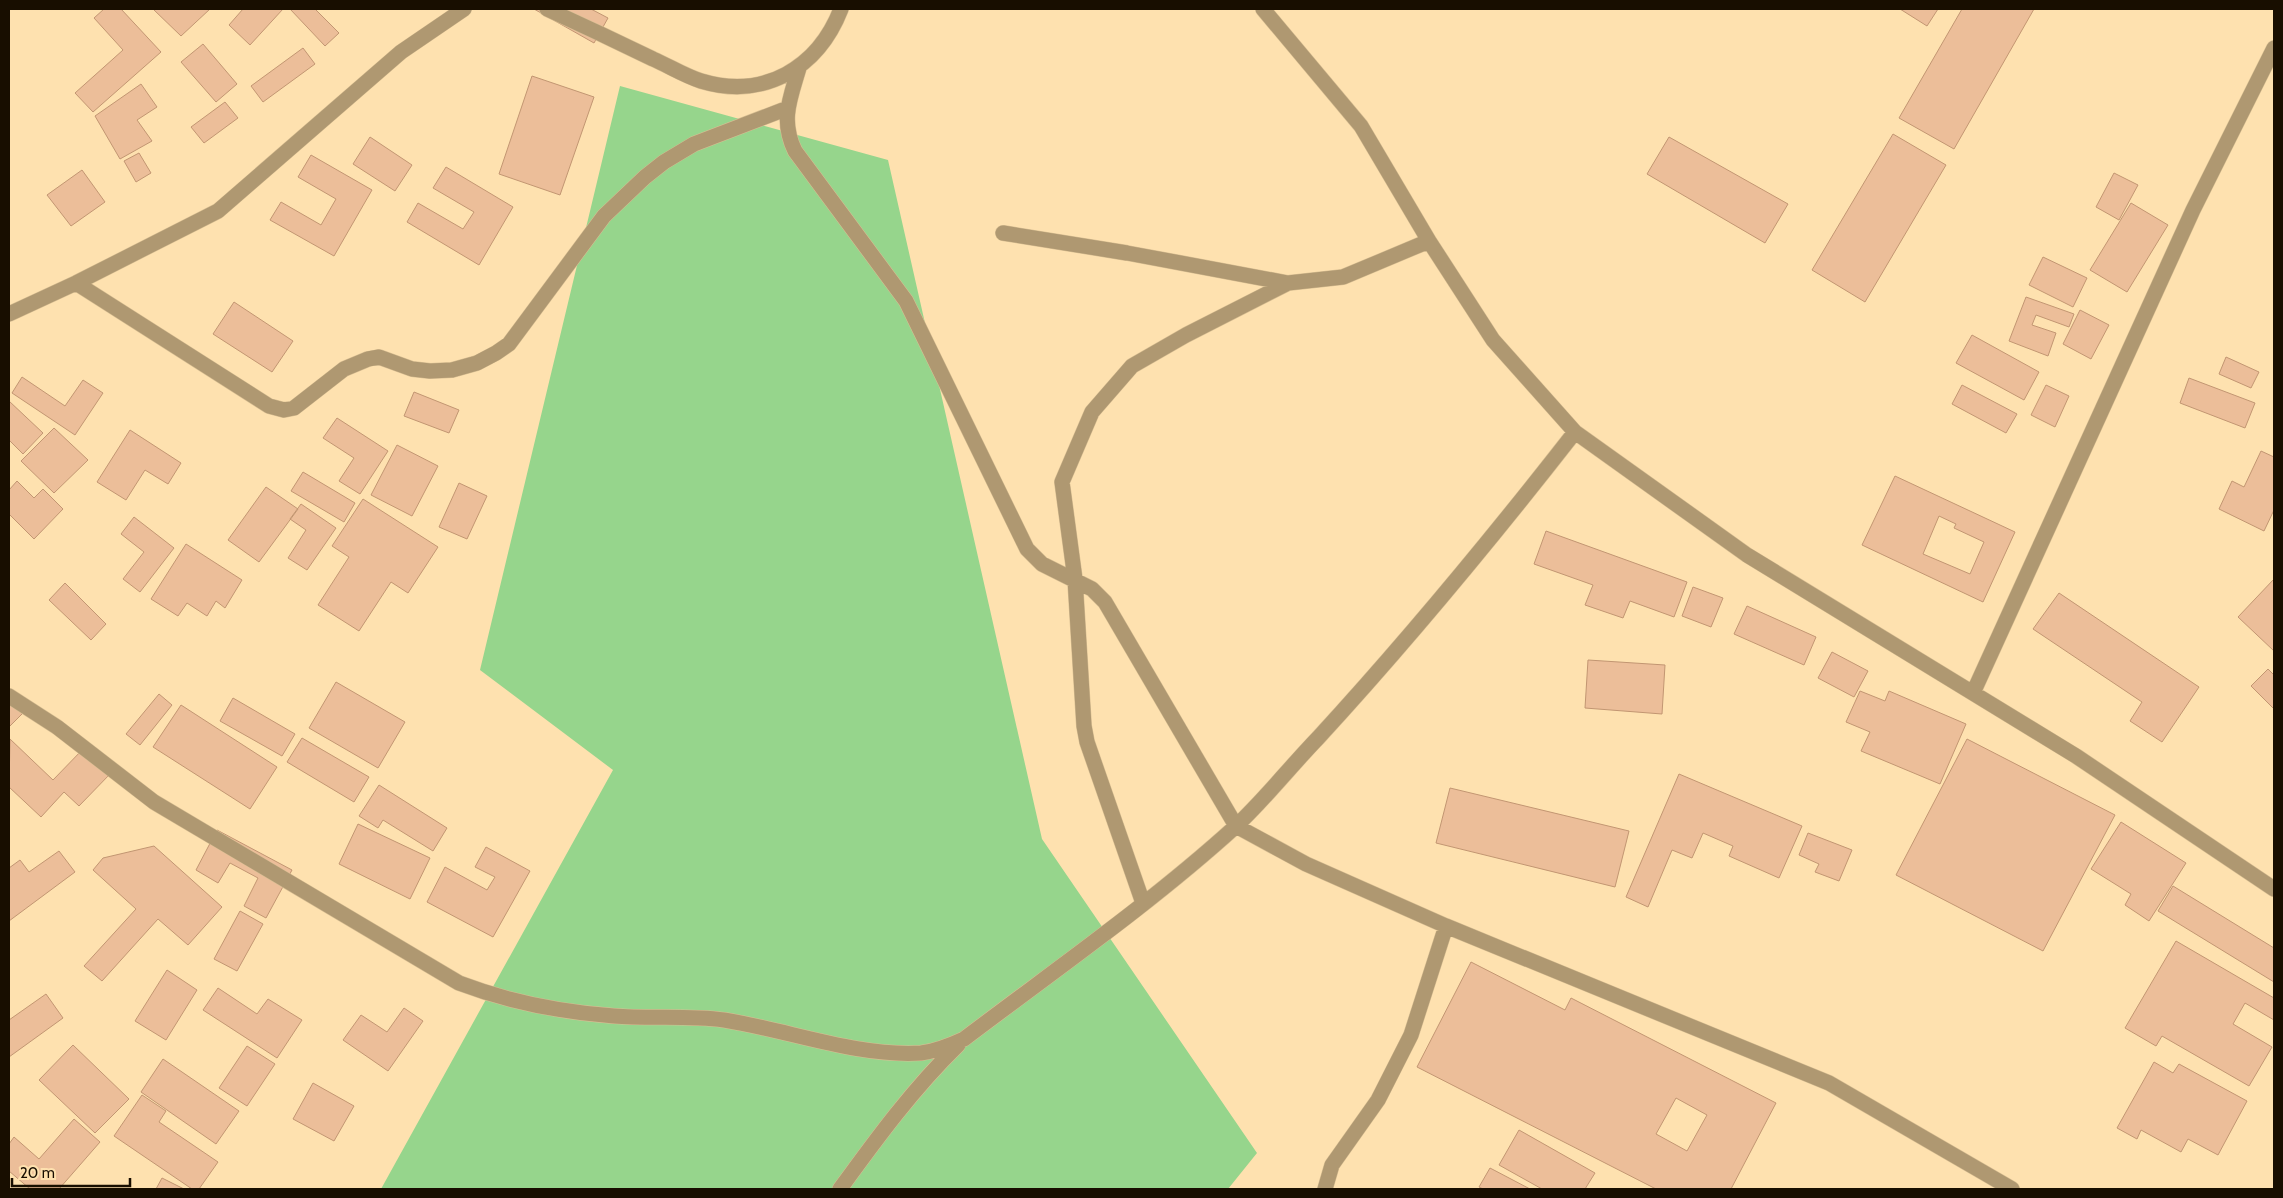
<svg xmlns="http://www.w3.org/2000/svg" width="2283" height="1198" viewBox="0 0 2283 1198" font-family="Cabin,sans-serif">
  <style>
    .green { fill: #96d58c }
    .building { fill: #ecbe99; stroke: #c29672; fill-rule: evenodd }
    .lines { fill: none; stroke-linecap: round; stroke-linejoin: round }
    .street-casing { stroke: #d9bf93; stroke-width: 16 }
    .street { stroke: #af9871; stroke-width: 15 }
  </style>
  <rect width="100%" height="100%" fill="#fee1af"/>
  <path class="green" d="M 620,86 L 888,160 L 1042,839 L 1257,1153 L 1228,1189 L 381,1189 L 613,770 L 480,670 Z"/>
  <path class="building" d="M 104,9 L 121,9 L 161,52 L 93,112 L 75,93 L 123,50 L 94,18 Z
    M 153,9 L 210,9 L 181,36 Z
    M 243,9 L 283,9 L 250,45 L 229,25 Z
    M 290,9 L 315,9 L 339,33 L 325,46 Z
    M 534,9 L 591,9 L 608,18 L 594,43 Z
    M 1900,9 L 1938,9 L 1927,26 Z
    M 1962,9 L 2034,9 L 1954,149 L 1899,118 Z
    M 203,44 L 237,84 L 216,102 L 181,62 Z
    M 303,48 L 315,64 L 263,102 L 251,86 Z
    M 532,76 L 594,97 L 560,195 L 499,174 Z
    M 141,84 L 157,107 L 137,120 L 152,141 L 120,159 L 95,116 Z
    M 225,102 L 238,118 L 204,143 L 191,127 Z
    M 1893,134 L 1946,165 L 1865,302 L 1812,270 Z
    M 370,137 L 412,165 L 395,191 L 353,164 Z
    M 1669,137 L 1788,204 L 1765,243 L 1647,174 Z
    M 139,153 L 151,173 L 136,182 L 124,161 Z
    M 311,155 L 372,190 L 334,256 L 270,220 L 281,202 L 321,225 L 336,199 L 298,177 Z
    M 446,167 L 513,207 L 479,265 L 407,222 L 418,203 L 463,229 L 474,212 L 433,188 Z
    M 82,170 L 105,202 L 71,226 L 47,195 Z
    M 2114,173 L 2138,185 L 2119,220 L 2096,207 Z
    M 2131,203 L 2168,225 L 2127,292 L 2090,270 Z
    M 2043,257 L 2087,278 L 2073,307 L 2029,285 Z
    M 2026,297 L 2074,314 L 2069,327 L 2036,315 L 2032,325 L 2056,333 L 2048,356 L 2009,341 Z
    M 234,302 L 293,341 L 272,372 L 213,334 Z
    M 2080,310 L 2109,325 L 2091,359 L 2063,344 Z
    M 1972,335 L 2039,372 L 2024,400 L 1956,363 Z
    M 2226,357 L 2259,372 L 2251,388 L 2219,374 Z
    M 22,377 L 65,406 L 83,380 L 103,393 L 75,435 L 12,393 Z
    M 2189,378 L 2255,403 L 2245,428 L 2180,403 Z
    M 1962,385 L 2017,414 L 2006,433 L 1952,404 Z
    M 2046,385 L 2069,396 L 2055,427 L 2031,415 Z
    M 414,392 L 459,410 L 449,433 L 404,416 Z
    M 9,401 L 43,433 L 23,454 L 9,440 Z
    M 337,418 L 388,451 L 360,494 L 339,481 L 354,458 L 323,438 Z
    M 54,428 L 88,460 L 54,493 L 21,461 Z
    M 130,430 L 181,463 L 168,484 L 145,470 L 126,500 L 97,482 Z
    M 397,445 L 438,466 L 412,516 L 371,495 Z
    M 2261,451 L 2274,457 L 2274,510 L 2264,531 L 2219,509 L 2232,481 L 2244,487 Z
    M 303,472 L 355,503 L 344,522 L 291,491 Z
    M 1895,476 L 2015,532 L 1983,602 L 1862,545 ZM 1939,516 L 1956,524 L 1954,528 L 1984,542 L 1970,574 L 1923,554 Z
    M 17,481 L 34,498 L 43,489 L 63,509 L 34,539 L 9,514 L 9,490 Z
    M 459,483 L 487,496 L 467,539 L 439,527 Z
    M 266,487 L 298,509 L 259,562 L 228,540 Z
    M 363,499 L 438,547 L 408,593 L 391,582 L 359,631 L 318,605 L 349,557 L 332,546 Z
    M 301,504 L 336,528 L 307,570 L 288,558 L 306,530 L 290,519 Z
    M 134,517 L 174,548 L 140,592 L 123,579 L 144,552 L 121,534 Z
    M 1546,531 L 1687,582 L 1674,617 L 1630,601 L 1623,618 L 1585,605 L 1593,585 L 1534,564 Z
    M 186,544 L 242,580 L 225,608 L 216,601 L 207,616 L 187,603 L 178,616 L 151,599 Z
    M 2274,579 L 2274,651 L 2238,617 Z
    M 65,583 L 106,624 L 91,640 L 49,600 Z
    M 1693,587 L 1723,598 L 1711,627 L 1682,616 Z
    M 2059,593 L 2199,687 L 2162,742 L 2130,721 L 2142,702 L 2033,629 Z
    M 1747,606 L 1816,637 L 1804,665 L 1734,634 Z
    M 1832,652 L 1868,671 L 1854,697 L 1818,678 Z
    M 1588,660 L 1665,665 L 1662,714 L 1585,708 Z
    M 2268,669 L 2274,675 L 2274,709 L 2251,686 Z
    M 336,682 L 405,722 L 378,768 L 309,728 Z
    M 1860,691 L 1885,701 L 1889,691 L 1966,724 L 1940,784 L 1861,751 L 1870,732 L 1846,722 Z
    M 159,694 L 172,705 L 140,745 L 126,734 Z
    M 9,696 L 24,712 L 9,727 Z
    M 233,698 L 295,734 L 282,756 L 220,721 Z
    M 181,705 L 277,767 L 250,809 L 153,747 Z
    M 302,738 L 369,777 L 354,802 L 287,762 Z
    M 10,739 L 53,780 L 84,748 L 111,773 L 79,806 L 64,792 L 41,817 L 9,787 Z
    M 1967,739 L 2115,815 L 2043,951 L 1896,875 Z
    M 1679,774 L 1802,826 L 1779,878 L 1729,856 L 1733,846 L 1703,833 L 1692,858 L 1672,850 L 1648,907 L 1626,897 Z
    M 379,785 L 447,828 L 433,851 L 383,820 L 378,828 L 359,816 Z
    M 1450,788 L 1629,831 L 1615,887 L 1436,843 Z
    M 2121,822 L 2186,863 L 2149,921 L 2125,905 L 2131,894 L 2091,869 Z
    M 358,824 L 430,858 L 410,899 L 339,864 Z
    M 217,830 L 292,870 L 266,918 L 244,906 L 258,878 L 230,863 L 218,883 L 196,870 Z
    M 1808,833 L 1852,850 L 1839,881 L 1815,872 L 1819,864 L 1799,855 Z
    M 154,846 L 222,907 L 188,945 L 158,919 L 102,981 L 84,966 L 136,909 L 93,870 L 103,858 Z
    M 486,847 L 530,871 L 493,937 L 427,902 L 445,867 L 487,890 L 495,877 L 475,867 Z
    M 59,851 L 75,872 L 9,921 L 9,868 L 20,860 L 29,872 Z
    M 2173,886 L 2274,948 L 2274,982 L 2158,911 Z
    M 240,911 L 263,924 L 237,971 L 214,959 Z
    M 2176,941 L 2274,998 L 2274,1020 L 2245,1003 L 2233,1024 L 2272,1047 L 2249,1086 L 2162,1036 L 2156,1046 L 2125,1028 Z
    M 1471,962 L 1565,1010 L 1571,998 L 1776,1103 L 1731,1189 L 1656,1189 L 1417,1067 ZM 1676,1098 L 1707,1115 L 1687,1151 L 1656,1134 Z
    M 167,970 L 197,990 L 166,1040 L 135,1021 Z
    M 218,988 L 257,1014 L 268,999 L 302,1020 L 277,1058 L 203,1010 Z
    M 46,994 L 63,1018 L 9,1057 L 9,1020 Z
    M 404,1008 L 423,1021 L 388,1071 L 343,1040 L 361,1015 L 387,1032 Z
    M 73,1045 L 129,1099 L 95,1133 L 39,1080 Z
    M 247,1046 L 275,1064 L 247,1106 L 219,1088 Z
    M 163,1059 L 239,1111 L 216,1144 L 141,1092 Z
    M 2154,1062 L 2173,1073 L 2179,1064 L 2247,1101 L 2218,1155 L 2188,1139 L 2181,1152 L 2141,1130 L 2137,1139 L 2117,1128 Z
    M 313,1083 L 354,1106 L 334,1141 L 293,1119 Z
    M 142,1095 L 166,1111 L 159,1122 L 218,1162 L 199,1189 L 192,1189 L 114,1136 Z
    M 74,1119 L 100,1142 L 59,1189 L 30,1189 L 9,1171 L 9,1144 L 14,1137 L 39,1159 Z
    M 1519,1130 L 1595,1173 L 1585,1189 L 1542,1189 L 1499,1165 Z
    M 1490,1168 L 1530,1189 L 1483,1189 L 1479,1187 Z
    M 162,1178 L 184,1189 L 156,1189 Z"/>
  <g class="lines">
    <defs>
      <path id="street" d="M 547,9 C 582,25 618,42 653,59 C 669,66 685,76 701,81 C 764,100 818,68 841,9
        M 1263,9 L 1361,126 L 1429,241 L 1493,340 L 1575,432 L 1747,555 L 2076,756 L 2274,889
        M 799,68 C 790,99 780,120 795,151 L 906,301 L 1027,549 L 1042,564 L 1092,589 L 1105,602 L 1236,826 L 1306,864 L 1446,926 L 1829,1083 L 2012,1189
        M 1003,233 L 1127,253 L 1288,283 L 1343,277 L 1429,241
        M 76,283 L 269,406 L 284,410 L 294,408 L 344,369 L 368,359 L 379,357 L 412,369 L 430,371 L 452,370 L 477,363 L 496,353 L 509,344 L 604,216 L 645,177 L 664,162 L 694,144 L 788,108
        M 9,314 L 76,283 L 218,211 L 401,52 L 464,9
        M 1973,693 L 2193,210 L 2274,48
        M 9,696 L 57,727 L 154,802 L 459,983 C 509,1002 561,1012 614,1016 C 650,1019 688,1015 724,1020 C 788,1030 857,1057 921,1053 C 937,1051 951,1045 964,1039 C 1055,970 1150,904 1235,827 C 1264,800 1290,767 1318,738 C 1408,640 1493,537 1575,432
        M 1143,903 L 1087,742 L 1084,726 L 1075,579 L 1062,482 L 1092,412 L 1132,366 L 1186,335 L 1288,283
        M 840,1189 C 877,1138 913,1089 958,1045
        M 1325,1189 L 1332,1165 L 1378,1100 L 1411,1035 L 1446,926"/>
    </defs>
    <use href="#street" class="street-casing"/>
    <use href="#street" class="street"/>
  </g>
  <rect width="2283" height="1198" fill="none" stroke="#180e00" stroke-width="20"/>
  <path d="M12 1178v8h118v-8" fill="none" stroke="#180e00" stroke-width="2.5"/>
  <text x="20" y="1178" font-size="15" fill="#180e00" stroke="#fee1af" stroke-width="4" paint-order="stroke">20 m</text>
</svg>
